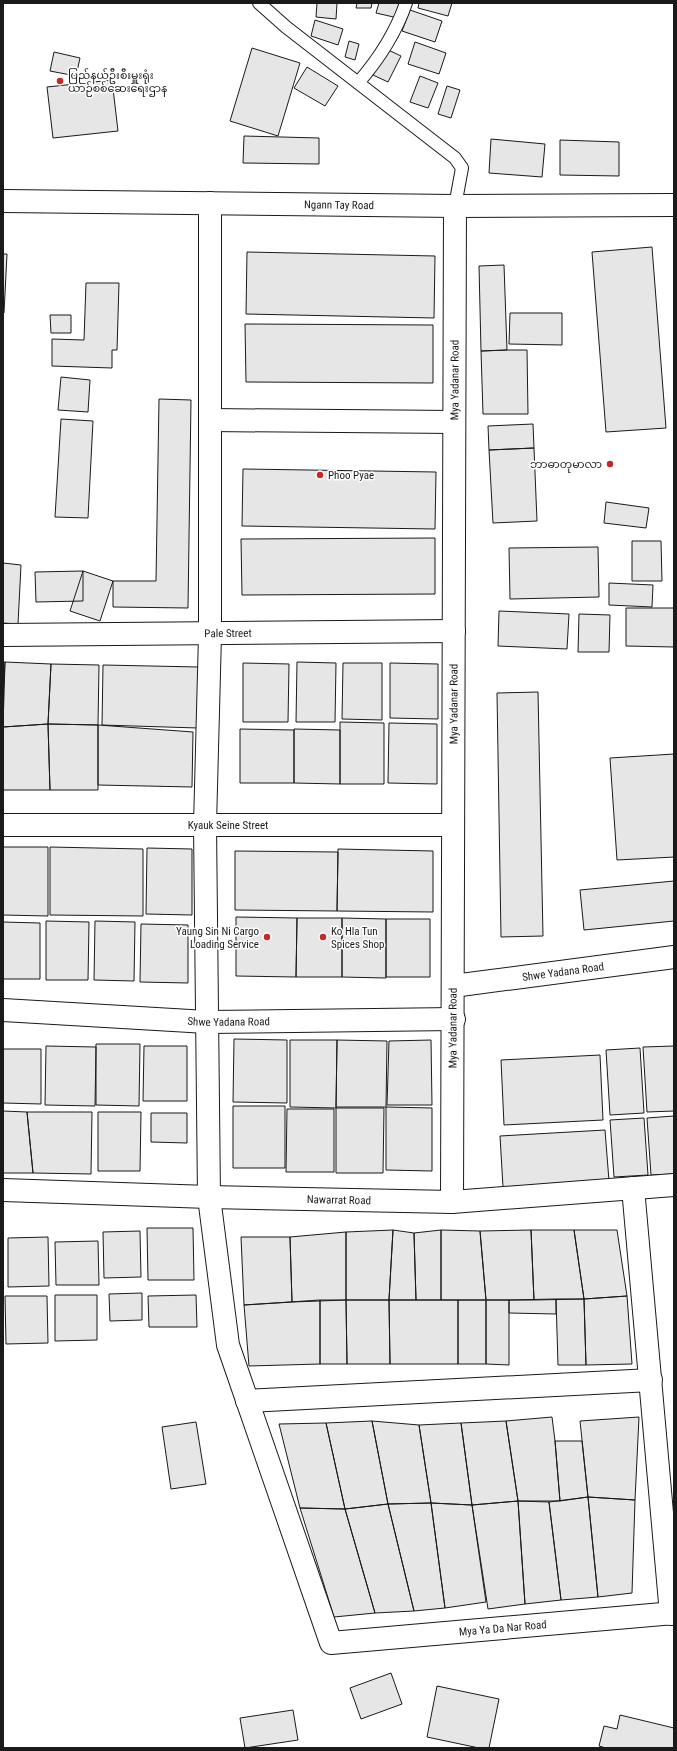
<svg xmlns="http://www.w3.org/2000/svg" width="677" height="1751" viewBox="0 0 677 1751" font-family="'Roboto Condensed','Noto Sans Myanmar',sans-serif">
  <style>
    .building { fill: #e6e6e6; stroke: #1a1a1a }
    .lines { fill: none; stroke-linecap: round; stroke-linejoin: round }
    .service-casing { stroke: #1a1a1a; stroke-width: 14 }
    .minor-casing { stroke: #1a1a1a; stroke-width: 24 }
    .secondary-casing { stroke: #1a1a1a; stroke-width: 24 }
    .service { stroke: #fff; stroke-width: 12 }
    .minor { stroke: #fff; stroke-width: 22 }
    .secondary { stroke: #fff; stroke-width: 22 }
    .poi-dot { fill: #c62828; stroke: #fff; stroke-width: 1.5 }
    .labels { text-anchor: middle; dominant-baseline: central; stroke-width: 3; stroke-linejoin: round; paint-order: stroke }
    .poi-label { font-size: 11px; fill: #1a1a1a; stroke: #fff; text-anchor: start }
    .street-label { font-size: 11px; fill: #1a1a1a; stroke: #fff }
  </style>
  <rect width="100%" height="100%" fill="#fff"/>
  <path class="building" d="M 317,3 L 337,3 L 336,19 L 316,17 Z
    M 357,3 L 372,3 L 371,8 L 356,8 Z
    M 379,3 L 402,3 L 398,18 L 376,13 Z
    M 419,3 L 452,3 L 448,16 L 418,8 Z
    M 410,10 L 442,21 L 435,42 L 402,31 Z
    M 315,20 L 343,29 L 338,45 L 311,36 Z
    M 349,41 L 359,44 L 355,60 L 345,57 Z
    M 415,42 L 446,53 L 439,74 L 408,64 Z
    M 252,48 L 300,63 L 278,136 L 230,121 Z
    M 386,49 L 401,56 L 388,82 L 373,75 Z
    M 54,52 L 80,58 L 76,76 L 50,71 Z
    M 307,67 L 338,86 L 325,106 L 294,88 Z
    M 420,76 L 438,83 L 428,108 L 410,102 Z
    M 112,80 L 118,131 L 53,138 L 47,87 Z
    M 447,86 L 460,90 L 451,118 L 438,114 Z
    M 244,136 L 319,138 L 319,164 L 243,163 Z
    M 491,139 L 545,144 L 542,177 L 489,173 Z
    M 560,140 L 619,142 L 619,176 L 560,175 Z
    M 652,247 L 666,428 L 606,432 L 592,252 Z
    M 247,252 L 435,256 L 434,318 L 246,314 Z
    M 3,254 L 7,254 L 4,313 L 3,313 Z
    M 504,265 L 507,350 L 481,351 L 479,266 Z
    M 86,283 L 119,283 L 117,350 L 112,350 L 112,368 L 52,366 L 52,339 L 84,340 Z
    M 510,313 L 562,313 L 562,345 L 509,344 Z
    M 50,315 L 71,315 L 71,333 L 51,333 Z
    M 245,324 L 433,325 L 433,383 L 246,382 Z
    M 507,350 L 527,350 L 528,414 L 483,414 L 481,351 Z
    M 61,377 L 90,380 L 88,412 L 58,410 Z
    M 159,399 L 191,400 L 188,608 L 113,607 L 113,581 L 156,581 Z
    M 61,419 L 93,421 L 88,518 L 55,517 Z
    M 533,424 L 534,448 L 489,450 L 488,426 Z
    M 534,448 L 537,521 L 493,523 L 489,450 Z
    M 243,469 L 436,472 L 435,529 L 242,526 Z
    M 606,502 L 649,508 L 646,528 L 604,523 Z
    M 435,538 L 435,594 L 242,595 L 241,539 Z
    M 632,541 L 661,541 L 662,581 L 632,581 Z
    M 598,547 L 599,597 L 510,599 L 509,548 Z
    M 3,563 L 21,565 L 18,624 L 3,623 Z
    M 83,571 L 83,601 L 36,602 L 35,572 Z
    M 83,571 L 113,581 L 100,621 L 70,611 Z
    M 609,583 L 653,585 L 652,607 L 609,605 Z
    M 626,608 L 674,608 L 674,647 L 626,646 Z
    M 499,611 L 569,614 L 567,649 L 498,646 Z
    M 579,614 L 610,615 L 609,652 L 578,652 Z
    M 3,662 L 5,662 L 3,699 Z
    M 5,662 L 51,664 L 48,724 L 3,727 Z
    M 297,662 L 336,663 L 335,722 L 296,722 Z
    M 243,663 L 289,664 L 288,722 L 243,722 Z
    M 343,663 L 382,663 L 382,720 L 342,719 Z
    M 390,663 L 438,664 L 438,719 L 390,718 Z
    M 51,664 L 99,665 L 98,725 L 48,724 Z
    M 103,665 L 199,667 L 198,728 L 102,725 Z
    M 538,692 L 543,936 L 501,937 L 497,693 Z
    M 340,722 L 384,723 L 384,784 L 340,784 Z
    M 389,723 L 437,724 L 437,784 L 388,783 Z
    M 48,724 L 98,725 L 98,790 L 50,790 Z
    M 48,724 L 50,790 L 3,790 L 3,727 Z
    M 98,725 L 193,732 L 192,787 L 98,785 Z
    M 240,729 L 294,730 L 294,783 L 240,783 Z
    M 294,729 L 340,730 L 340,784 L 294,783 Z
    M 674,754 L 674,857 L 617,860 L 610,758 Z
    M 3,847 L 48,847 L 48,916 L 3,915 Z
    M 50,847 L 143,849 L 143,916 L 50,915 Z
    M 147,848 L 192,849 L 192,915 L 146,914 Z
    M 338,849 L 433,851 L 433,912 L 337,911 Z
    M 235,851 L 338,852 L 337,911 L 235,910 Z
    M 674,881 L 674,921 L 584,930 L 580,890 Z
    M 236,917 L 297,918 L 296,977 L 236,976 Z
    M 297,918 L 342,918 L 342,977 L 296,977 Z
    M 342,918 L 386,919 L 386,978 L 342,977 Z
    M 386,919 L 430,919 L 430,977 L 386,977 Z
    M 46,921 L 89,922 L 88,980 L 46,980 Z
    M 95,921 L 135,922 L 134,981 L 94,980 Z
    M 3,922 L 40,923 L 40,979 L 3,979 Z
    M 141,924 L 188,925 L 188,983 L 140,982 Z
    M 234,1039 L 287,1040 L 287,1103 L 233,1102 Z
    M 290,1040 L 337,1040 L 336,1108 L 290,1107 Z
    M 337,1040 L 387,1041 L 386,1107 L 336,1107 Z
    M 431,1040 L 432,1105 L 387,1105 L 389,1041 Z
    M 96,1044 L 140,1044 L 139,1106 L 96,1105 Z
    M 46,1046 L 96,1047 L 95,1106 L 45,1105 Z
    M 144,1046 L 187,1046 L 187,1101 L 143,1101 Z
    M 674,1046 L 674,1111 L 647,1112 L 643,1047 Z
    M 640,1048 L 644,1113 L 610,1115 L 606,1050 Z
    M 3,1049 L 41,1049 L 41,1104 L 3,1103 Z
    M 600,1055 L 603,1120 L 504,1125 L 501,1060 Z
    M 233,1106 L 285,1106 L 285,1168 L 233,1168 Z
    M 386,1107 L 432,1108 L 432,1171 L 386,1170 Z
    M 336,1108 L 384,1108 L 383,1173 L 336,1173 Z
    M 287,1109 L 334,1109 L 334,1172 L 286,1172 Z
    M 3,1111 L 27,1112 L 33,1173 L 3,1173 Z
    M 27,1112 L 92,1112 L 91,1174 L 33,1173 Z
    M 98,1112 L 141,1112 L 140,1171 L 98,1171 Z
    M 151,1113 L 187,1113 L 187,1143 L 151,1142 Z
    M 674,1116 L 674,1174 L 651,1175 L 647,1118 Z
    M 644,1118 L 648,1175 L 614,1177 L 610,1120 Z
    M 605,1130 L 609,1181 L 503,1187 L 500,1136 Z
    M 147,1228 L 193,1228 L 194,1280 L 148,1280 Z
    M 393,1230 L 414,1233 L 416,1300 L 389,1300 Z
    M 393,1230 L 389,1300 L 346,1300 L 346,1232 Z
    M 441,1230 L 480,1231 L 486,1300 L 441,1300 Z
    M 441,1230 L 441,1300 L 416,1300 L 414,1233 Z
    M 531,1230 L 574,1230 L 584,1299 L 534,1300 Z
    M 531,1230 L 534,1300 L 486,1300 L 480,1231 Z
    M 574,1230 L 617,1230 L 627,1296 L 584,1299 Z
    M 140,1231 L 141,1277 L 104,1278 L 103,1232 Z
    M 346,1232 L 346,1300 L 292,1302 L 290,1237 Z
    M 48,1237 L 49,1286 L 8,1287 L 8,1238 Z
    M 241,1237 L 290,1237 L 292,1302 L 244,1305 Z
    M 98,1241 L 99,1285 L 56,1285 L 55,1242 Z
    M 142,1293 L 142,1320 L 110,1321 L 109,1294 Z
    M 55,1295 L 97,1295 L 97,1340 L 55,1341 Z
    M 196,1295 L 197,1327 L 149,1327 L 148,1296 Z
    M 5,1296 L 47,1296 L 48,1343 L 6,1344 Z
    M 627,1296 L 632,1364 L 586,1365 L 584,1299 Z
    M 556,1299 L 556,1314 L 509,1313 L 509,1300 Z
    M 556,1299 L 584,1299 L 586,1365 L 558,1365 Z
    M 320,1300 L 320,1364 L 249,1366 L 244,1305 Z
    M 320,1300 L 346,1300 L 347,1364 L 320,1364 Z
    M 346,1300 L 389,1300 L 390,1364 L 347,1364 Z
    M 389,1300 L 458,1300 L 458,1364 L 390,1364 Z
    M 458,1300 L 486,1300 L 486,1364 L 458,1364 Z
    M 486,1300 L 509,1300 L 509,1365 L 486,1364 Z
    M 552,1417 L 555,1441 L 560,1501 L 518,1501 L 506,1421 Z
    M 639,1417 L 635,1500 L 588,1497 L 580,1421 Z
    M 372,1421 L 388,1504 L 345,1509 L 326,1423 Z
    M 372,1421 L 419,1425 L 431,1503 L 388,1504 Z
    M 506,1421 L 518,1501 L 472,1505 L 461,1423 Z
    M 196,1422 L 206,1484 L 171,1489 L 162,1427 Z
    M 326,1423 L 345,1509 L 300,1508 L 279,1424 Z
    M 461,1423 L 472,1505 L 431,1503 L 419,1425 Z
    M 555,1441 L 582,1441 L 588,1497 L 560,1501 Z
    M 588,1497 L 598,1597 L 561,1600 L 549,1502 Z
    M 588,1497 L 635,1500 L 632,1593 L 598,1597 Z
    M 518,1501 L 525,1604 L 488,1609 L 472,1505 Z
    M 518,1501 L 549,1502 L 561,1600 L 525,1604 Z
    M 431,1503 L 445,1608 L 414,1611 L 388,1504 Z
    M 431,1503 L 472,1505 L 486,1602 L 445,1608 Z
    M 388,1504 L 414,1611 L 375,1613 L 345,1509 Z
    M 300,1508 L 345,1509 L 375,1613 L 334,1617 Z
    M 391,1673 L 402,1704 L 361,1719 L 350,1688 Z
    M 437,1686 L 499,1699 L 489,1748 L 479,1748 L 427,1737 Z
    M 293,1710 L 298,1740 L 245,1748 L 240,1718 Z
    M 620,1715 L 674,1728 L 674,1748 L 606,1748 L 599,1746 L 604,1726 L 617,1729 Z"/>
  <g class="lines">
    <defs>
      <path id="service" d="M 259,3 L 286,27 L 455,158 L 462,168 L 455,206
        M 358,83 C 378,60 396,32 406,3"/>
      <g id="minor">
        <path id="s1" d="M 210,203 L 210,635 L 205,825 L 209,1197 L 228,1345 L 331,1643 L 674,1613"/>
        <path d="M 210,420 L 454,422"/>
        <path id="s2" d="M 3,635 L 454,631"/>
        <path id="s3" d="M 3,825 L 452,825"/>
        <path id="s4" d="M 453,986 L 674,957"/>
        <path id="s5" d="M 3,1010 L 207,1022 L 454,1019"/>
        <path d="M 633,1188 L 671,1614"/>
        <path id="s6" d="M 3,1190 L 209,1197 L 452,1202 L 674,1185"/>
        <path id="s7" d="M 452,1202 L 455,206"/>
        <path d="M 247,1401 L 651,1380"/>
      </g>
      <g id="secondary">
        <path id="s8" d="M 3,201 L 455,206 L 674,205"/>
      </g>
    </defs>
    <use href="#service" class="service-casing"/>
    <use href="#minor" class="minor-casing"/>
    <use href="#secondary" class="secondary-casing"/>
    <use href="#service" class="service"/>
    <use href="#minor" class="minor"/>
    <use href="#secondary" class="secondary"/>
  </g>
  <g class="poi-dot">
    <circle cx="60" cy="81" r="4"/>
    <circle cx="610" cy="464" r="4"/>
    <circle cx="320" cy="475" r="4"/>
    <circle cx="267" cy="937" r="4"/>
    <circle cx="323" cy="937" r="4"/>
  </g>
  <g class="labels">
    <g class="poi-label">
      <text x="68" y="75">ပြည်နယ်ဦးစီးမှူးရုံး<tspan x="68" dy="13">ယာဉ်စစ်ဆေးရေးဌာန</tspan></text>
      <text x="602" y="464" text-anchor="end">ဘာဓာတုမာလာ</text>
      <text x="328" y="475">Phoo Pyae</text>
      <text x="259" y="931" text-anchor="end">Yaung Sin Ni Cargo<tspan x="259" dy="13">Loading Service</tspan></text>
      <text x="331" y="931">Ko Hla Tun<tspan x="331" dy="13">Spices Shop</tspan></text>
    </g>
    <g class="street-label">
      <text stroke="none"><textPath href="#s8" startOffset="336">Ngann Tay Road</textPath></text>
      <text stroke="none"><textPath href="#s7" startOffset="822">Mya Yadanar Road</textPath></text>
      <text stroke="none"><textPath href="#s2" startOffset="225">Pale Street</textPath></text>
      <text stroke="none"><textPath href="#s7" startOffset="498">Mya Yadanar Road</textPath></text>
      <text stroke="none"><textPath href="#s3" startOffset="225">Kyauk Seine Street</textPath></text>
      <text stroke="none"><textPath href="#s4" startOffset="111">Shwe Yadana Road</textPath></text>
      <text stroke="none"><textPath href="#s5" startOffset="226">Shwe Yadana Road</textPath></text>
      <text stroke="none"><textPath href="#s7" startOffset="174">Mya Yadanar Road</textPath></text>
      <text stroke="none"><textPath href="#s6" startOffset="336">Nawarrat Road</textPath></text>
      <text stroke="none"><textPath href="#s1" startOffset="1631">Mya Ya Da Nar Road</textPath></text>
    </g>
  </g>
  <rect width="677" height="1751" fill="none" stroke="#1a1a1a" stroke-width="8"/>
</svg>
